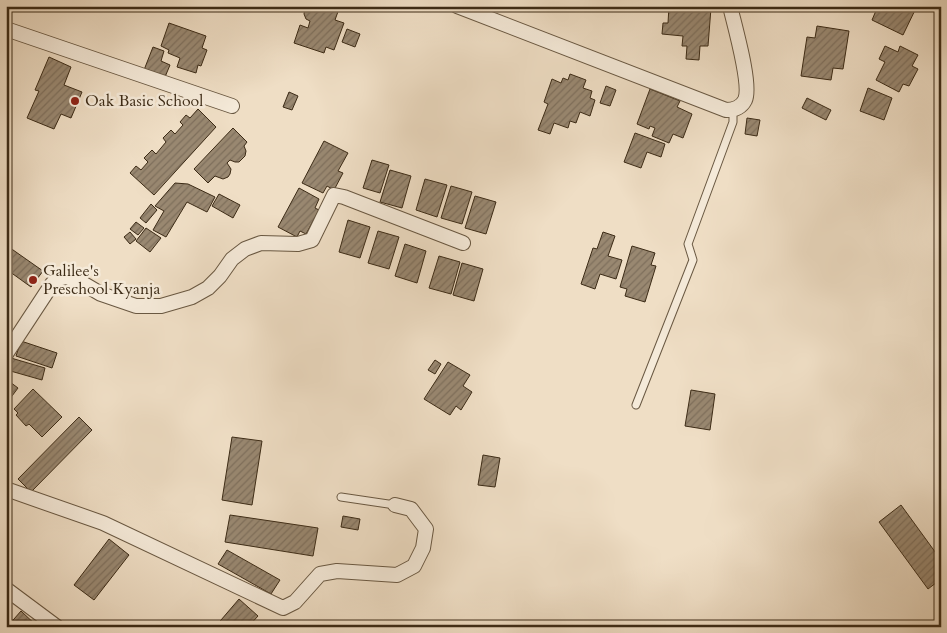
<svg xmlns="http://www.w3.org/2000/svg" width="947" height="633" viewBox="0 0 947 633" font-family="Cardo,serif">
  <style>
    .building { fill: url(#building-hatch); stroke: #3c2b16 }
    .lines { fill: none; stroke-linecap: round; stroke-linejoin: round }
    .lane-casing { stroke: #695842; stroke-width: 9 }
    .street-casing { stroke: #695842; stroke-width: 16 }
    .lane { stroke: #f5ead9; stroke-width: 7 }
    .street { stroke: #f5ead9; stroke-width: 14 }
    .poi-dot { fill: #8f2418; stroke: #f5ead9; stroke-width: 2 }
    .labels { text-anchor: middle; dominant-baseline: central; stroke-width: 5; stroke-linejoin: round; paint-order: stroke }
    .poi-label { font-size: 16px; fill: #3c2b16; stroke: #f5ead9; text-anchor: start }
  </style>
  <defs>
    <pattern id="building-hatch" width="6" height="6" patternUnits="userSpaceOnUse" patternTransform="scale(1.25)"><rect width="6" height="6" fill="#998871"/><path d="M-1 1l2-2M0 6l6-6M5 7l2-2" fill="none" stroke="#7e6f5c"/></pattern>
  </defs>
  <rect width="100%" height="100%" fill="#efdec5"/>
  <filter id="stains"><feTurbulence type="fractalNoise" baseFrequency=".004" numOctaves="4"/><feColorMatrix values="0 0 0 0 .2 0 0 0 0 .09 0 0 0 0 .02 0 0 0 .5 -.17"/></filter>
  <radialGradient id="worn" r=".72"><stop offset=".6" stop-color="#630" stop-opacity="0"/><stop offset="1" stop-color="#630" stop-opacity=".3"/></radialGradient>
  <path class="building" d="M 305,6 L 340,6 L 335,20 L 344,23 L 334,50 L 326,47 L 324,53 L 294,43 L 300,25 L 308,28 L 310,21 L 306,19 L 304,14 Z
    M 669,6 L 701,6 L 711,8 L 708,46 L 700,46 L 699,60 L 686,59 L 687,46 L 682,46 L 683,36 L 662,34 L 663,23 L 668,23 Z
    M 878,6 L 917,6 L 903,35 L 872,20 Z
    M 169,23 L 206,36 L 202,48 L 207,50 L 201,66 L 198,65 L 196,73 L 177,67 L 180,58 L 168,53 L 169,50 L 161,46 Z
    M 817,26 L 849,31 L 843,69 L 833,68 L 831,80 L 801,76 L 807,37 L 815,38 Z
    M 347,29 L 360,34 L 355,47 L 342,42 Z
    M 885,46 L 898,52 L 900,46 L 918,55 L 912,66 L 918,69 L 909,86 L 903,84 L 899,92 L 876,80 L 885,62 L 879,59 Z
    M 153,47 L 164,51 L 161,61 L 170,65 L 165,77 L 144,70 Z
    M 49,57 L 71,67 L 64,85 L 82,92 L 71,118 L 61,114 L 54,129 L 27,118 L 39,91 L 35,90 Z
    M 570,74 L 586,80 L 583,88 L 592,91 L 590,98 L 595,100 L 590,116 L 580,112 L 576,123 L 570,121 L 568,128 L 554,123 L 550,134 L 538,130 L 548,104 L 544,102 L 552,79 L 561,83 L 563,78 L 568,80 Z
    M 606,86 L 616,90 L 610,106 L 600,103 Z
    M 868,88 L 892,98 L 884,120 L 860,111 Z
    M 650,89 L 680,101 L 677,107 L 692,114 L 683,138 L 673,134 L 669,143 L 652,136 L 655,128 L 650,126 L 649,129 L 637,124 Z
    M 289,92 L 298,96 L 292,110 L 283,107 Z
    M 807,98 L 831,110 L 826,120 L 802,108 Z
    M 198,109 L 216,127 L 154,195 L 130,173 L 136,166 L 141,170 L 148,162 L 144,158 L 152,150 L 156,154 L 166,142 L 163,138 L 171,130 L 175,134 L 183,125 L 180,122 L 186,115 L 190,118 Z
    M 747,118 L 760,120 L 757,136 L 745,134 Z
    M 233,128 L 247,142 L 244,146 L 246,151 L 245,156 L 239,162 L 235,162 L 230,160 L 227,163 L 231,169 L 230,174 L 228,177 L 223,179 L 215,176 L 208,183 L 194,169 Z
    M 635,133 L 665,144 L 661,157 L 647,152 L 641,168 L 624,162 Z
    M 324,141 L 348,153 L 338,171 L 343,173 L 334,190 L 327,186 L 323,193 L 302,183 Z
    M 372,160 L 389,165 L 380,193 L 363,188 Z
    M 390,170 L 411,176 L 402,208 L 380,202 Z
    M 425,179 L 447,185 L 437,217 L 416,210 Z
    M 175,183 L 188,184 L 215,197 L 207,212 L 187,202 L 166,237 L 153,230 L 164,211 L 155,206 Z
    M 451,186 L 472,192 L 462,224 L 441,218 Z
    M 299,188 L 319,199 L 315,208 L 319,210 L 306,234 L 300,231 L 297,237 L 278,227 Z
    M 219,194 L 240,205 L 233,218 L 212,206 Z
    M 475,196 L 496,202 L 486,234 L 465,228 Z
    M 151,204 L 157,210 L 146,223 L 140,218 Z
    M 348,220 L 370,227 L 360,258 L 339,252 Z
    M 136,222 L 144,228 L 138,235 L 130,229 Z
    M 146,228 L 161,238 L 150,252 L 136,241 Z
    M 378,231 L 399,237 L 389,269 L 368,263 Z
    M 130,232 L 136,239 L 130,244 L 124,237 Z
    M 603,232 L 615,236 L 608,256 L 622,260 L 616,279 L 600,274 L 595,289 L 581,284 L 593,248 L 597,249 Z
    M 405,244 L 426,251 L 417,283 L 395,276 Z
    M 6,245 L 43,271 L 31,287 L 6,269 Z
    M 632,246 L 655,253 L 651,265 L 656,266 L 645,302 L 625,296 L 627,289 L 620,287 Z
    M 439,256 L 460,262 L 451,294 L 429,288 Z
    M 462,263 L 483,269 L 474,301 L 453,295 Z
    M 21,341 L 57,353 L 52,368 L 16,356 Z
    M 11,358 L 45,368 L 42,380 L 7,370 Z
    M 435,360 L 441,364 L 435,374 L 428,370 Z
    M 448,362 L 470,375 L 463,386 L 472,392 L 461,410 L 456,406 L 450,415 L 424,399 Z
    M 6,379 L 18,388 L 6,404 Z
    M 33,389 L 62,417 L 42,437 L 29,424 L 26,426 L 16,415 L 18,413 L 14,409 Z
    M 691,390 L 715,394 L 710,430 L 685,426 Z
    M 79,417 L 92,430 L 31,492 L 18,479 Z
    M 232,437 L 262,441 L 252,505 L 222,500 Z
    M 483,455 L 500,458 L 495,487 L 478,485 Z
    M 901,505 L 941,560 L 941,579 L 928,589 L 879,522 Z
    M 230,515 L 318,528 L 313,556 L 225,542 Z
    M 343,516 L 360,519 L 358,530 L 341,527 Z
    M 109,539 L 129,555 L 94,600 L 74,585 Z
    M 227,550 L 280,580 L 271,594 L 218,564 Z
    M 239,599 L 258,616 L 248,627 L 215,627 Z
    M 21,611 L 38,627 L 7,627 Z"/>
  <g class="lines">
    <defs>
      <path id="lane" d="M 636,405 L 693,260 L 688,244 L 733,122 L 733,110
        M 341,497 L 395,505"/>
      <path id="street" d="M 457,6 L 726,110 C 734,110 741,108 745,100 C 752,85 734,24 730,6
        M 6,29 L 232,106
        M 6,354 L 52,284 L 57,279 L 67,277 L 84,284 L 101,294 L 136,306 L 161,306 L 192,297 L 208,288 L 220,276 L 232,259 L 245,249 L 261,243 L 298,244 L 312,240 L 334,195 L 344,197 L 463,243
        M 6,489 L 103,523 L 283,608 L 295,602 L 320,574 L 337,571 L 397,575 L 414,566 L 423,548 L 426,529 L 411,509 L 395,505
        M 6,589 L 57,627"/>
    </defs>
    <use href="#lane" class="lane-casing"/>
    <use href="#street" class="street-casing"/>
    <use href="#lane" class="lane"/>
    <use href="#street" class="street"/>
  </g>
  <g class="poi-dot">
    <circle cx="75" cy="101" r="5"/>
    <circle cx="33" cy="280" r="5"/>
  </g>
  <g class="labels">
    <g class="poi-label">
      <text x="85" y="101">Oak Basic School</text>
      <text x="43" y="271">Galilee's<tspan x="43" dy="18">Preschool Kyanja</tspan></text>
    </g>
  </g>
  <rect width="947" height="633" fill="none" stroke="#efdec5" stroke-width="25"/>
  <rect x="8" y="8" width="932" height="618" fill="none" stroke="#3c2b16" stroke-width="2.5"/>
  <rect x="12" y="12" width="922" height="608" fill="none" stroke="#3c2b16"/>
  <rect width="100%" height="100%" filter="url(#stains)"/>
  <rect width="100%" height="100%" fill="url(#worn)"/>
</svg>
